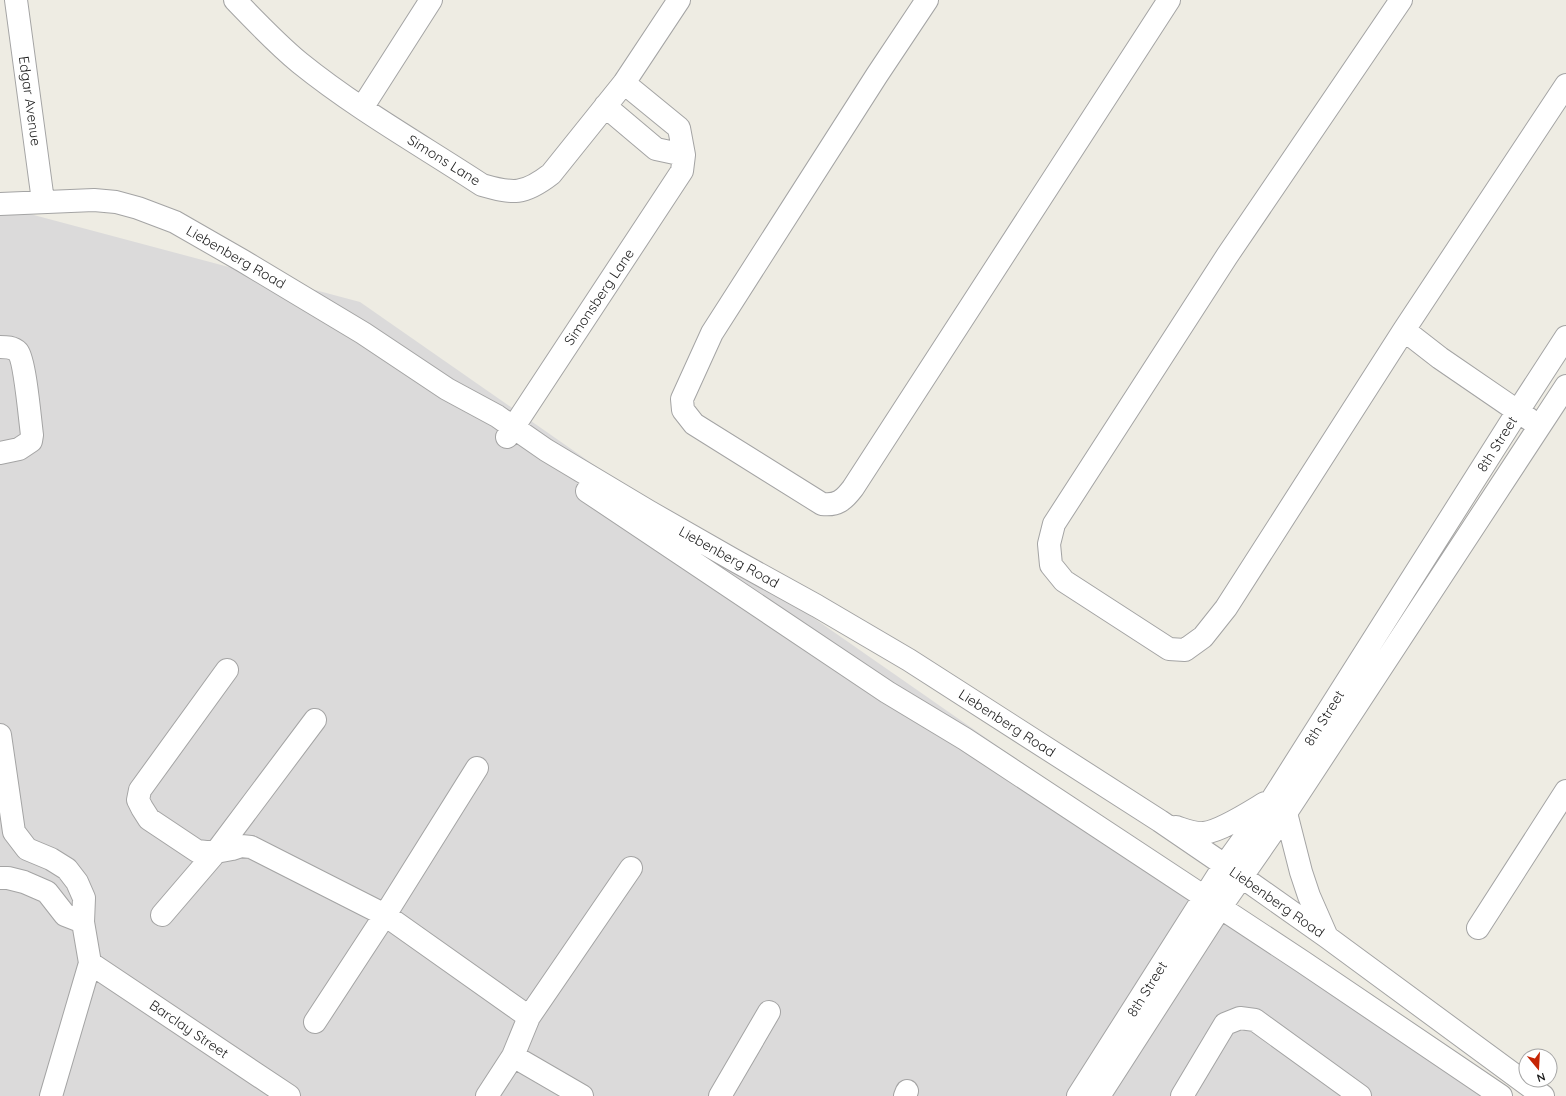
<svg xmlns="http://www.w3.org/2000/svg" width="1566" height="1096" viewBox="0 0 1566 1096" font-family="Quicksand,sans-serif">
  <style>
    .residential { fill: #dbdada }
    .lines { fill: none; stroke-linecap: round; stroke-linejoin: round }
    .minor-casing { stroke: #a4a4a4; stroke-width: 24 }
    .minor { stroke: #fff; stroke-width: 22 }
    .labels { text-anchor: middle; dominant-baseline: central; stroke-width: 4; stroke-linejoin: round; paint-order: stroke }
    .street-label { font-size: 14px; fill: #1d1d1d; stroke: #fff }
  </style>
  <rect width="100%" height="100%" fill="#eeece3"/>
  <path class="residential" d="M 0,206 L 360,302 L 1500,1096 L 0,1096 Z"/>
  <g class="lines">
    <defs>
      <path id="minor" d="M 16,0 L 43,201
        M 235,0 C 256,22 277,44 300,63 C 357,109 421,145 482,185 C 513,194 524,195 551,174 L 624,83 L 679,0
        M 927,0 L 877,75 L 712,333 L 682,399 L 683,410 L 694,424 L 822,504 C 837,506 844,500 853,488 L 1169,0
        M 1401,0 L 1227,256 L 1054,524 L 1049,544 L 1051,565 L 1064,581 L 1169,649 L 1185,650 L 1203,637 L 1226,608 L 1404,330 L 1566,85
        M 605,106 L 656,149 L 684,155
        M 362,108 L 431,0
        M 0,204 L 94,200 L 116,202 L 138,208 L 175,222 L 243,261 L 363,333 L 447,389 L 497,416 L 546,450 L 648,511 L 732,559 L 817,606 L 909,660 L 1160,821 L 1242,877 L 1327,937 L 1543,1096
        M 1404,330 L 1440,358 L 1529,419
        M 0,347 C 6,347 13,347 18,352 C 25,361 30,420 32,435 L 31,441 L 19,449 L 0,453
        M 507,437 L 682,171 L 684,155 L 679,128 L 624,83
        M 587,491 L 887,692 L 965,739 L 1303,962 L 1501,1096
        M 227,670 L 140,790 L 138,800 L 142,808 L 149,819 L 197,851 L 206,852 L 216,852 L 232,849 L 241,846 L 251,847 L 385,915 L 529,1017
        M 0,735 L 14,832 L 27,849 L 51,859 L 67,869 L 77,882 L 84,898 L 83,922 L 90,963 L 51,1096
        M 1286,813 L 1301,872 L 1309,896 L 1327,937
        M 1176,827 C 1185,830 1194,834 1204,833 C 1221,831 1250,812 1265,803
        M 0,878 L 8,878 L 24,882 L 47,892 L 65,915 L 83,922
        M 162,915 L 216,852 L 315,720
        M 1478,928 L 1566,791
        M 90,963 L 289,1096
        M 315,1022 L 385,915 L 477,768
        M 513,1056 L 582,1096
        M 487,1096 L 513,1056 L 529,1017 L 631,868
        M 720,1096 L 769,1012
        M 905,1096 L 907,1091
        M 1078,1096 L 1224,866 L 1273,798 L 1518,411 L 1566,337
        M 1099,1096 L 1220,908 L 1286,813 L 1566,386
        M 1182,1096 L 1225,1024 L 1240,1018 L 1255,1020 L 1360,1096"/>
    </defs>
    <use href="#minor" class="minor-casing"/>
    <use href="#minor" class="minor"/>
  </g>
  <g class="labels">
    <g class="street-label">
      <text transform="translate(30 101) rotate(82)">Edgar Avenue</text>
      <text transform="translate(444 160) rotate(32)">Simons Lane</text>
      <text transform="translate(236 257) rotate(30)">Liebenberg Road</text>
      <text transform="translate(599 297) rotate(-56)">Simonsberg Lane</text>
      <text transform="translate(1497 444) rotate(-58)">8th Street</text>
      <text transform="translate(729 557) rotate(29)">Liebenberg Road</text>
      <text transform="translate(1324 718) rotate(-58)">8th Street</text>
      <text transform="translate(1007 723) rotate(33)">Liebenberg Road</text>
      <text transform="translate(1277 902) rotate(35)">Liebenberg Road</text>
      <text transform="translate(1147 989) rotate(-58)">8th Street</text>
      <text transform="translate(189 1029) rotate(34)">Barclay Street</text>
    </g>
  </g>
  <g transform="translate(1538 1068) rotate(162)"><circle r="19" fill="#ffffff" stroke="#a5a5a5"/>
  <path d="M0-3L7 15L0 10L-7 15Z" fill="#c52505"/>
  <text y="-6" font-size="11" font-weight="bold" text-anchor="middle" fill="#1d1d1d">N</text>
  </g>
</svg>
